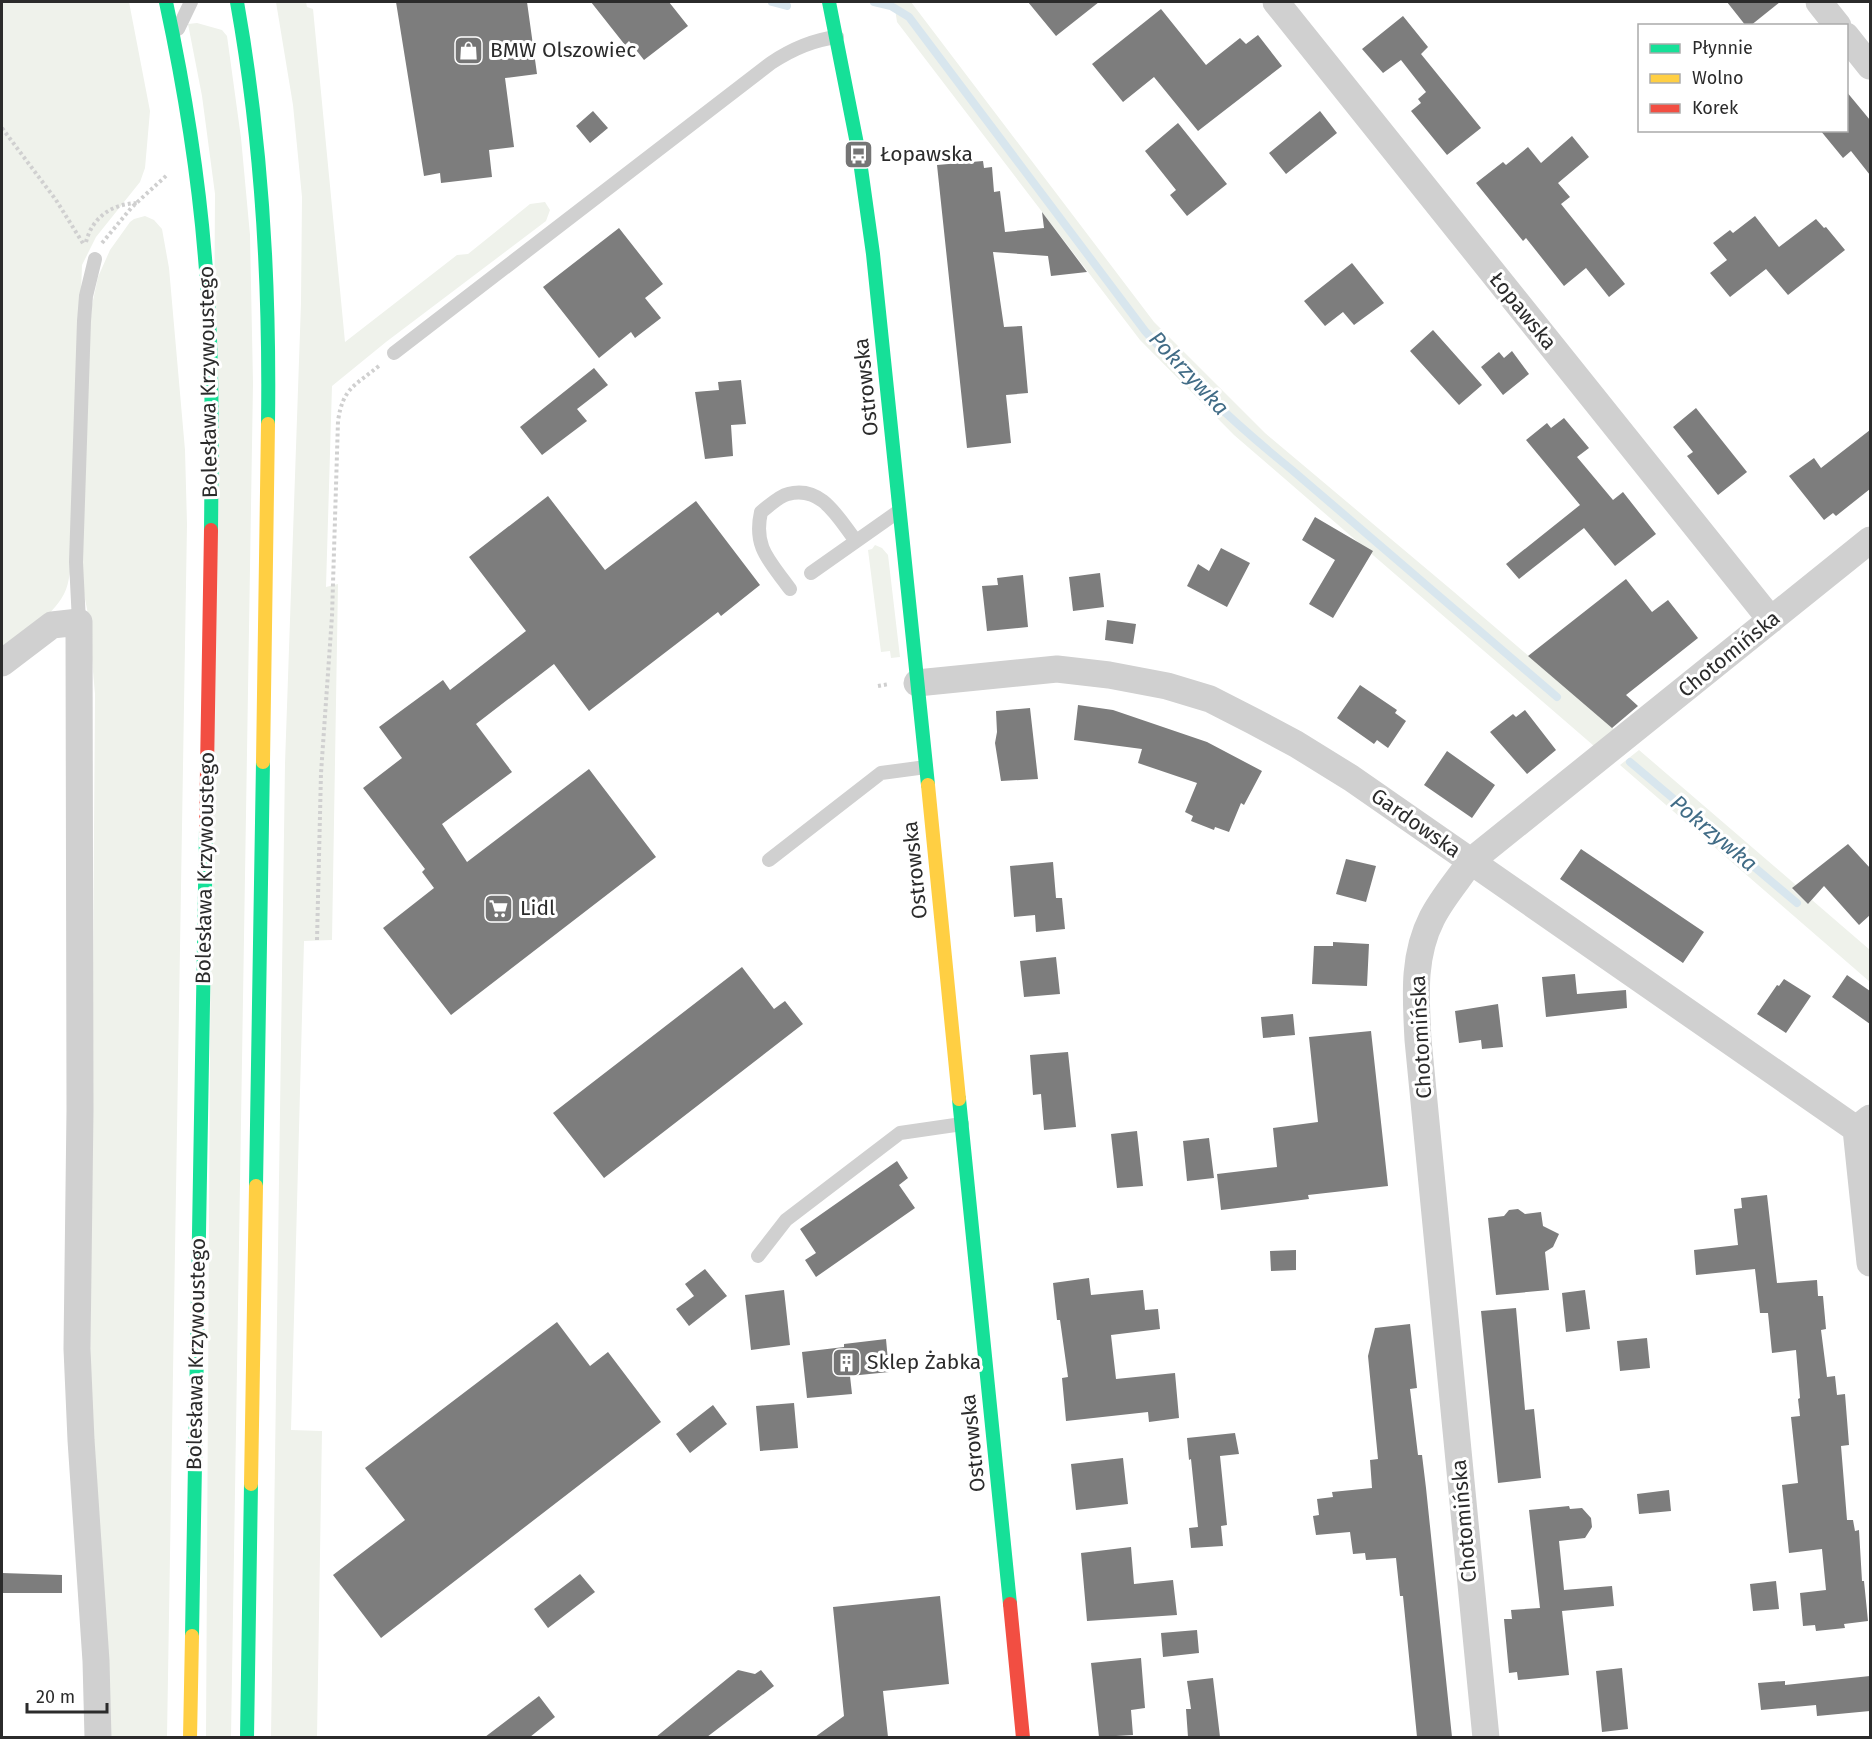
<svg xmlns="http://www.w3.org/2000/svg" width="1872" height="1739" viewBox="0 0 1872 1739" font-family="'Fira Sans',sans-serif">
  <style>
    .green { fill: #eff2eb }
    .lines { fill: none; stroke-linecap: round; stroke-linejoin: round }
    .stream { stroke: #d8e6ee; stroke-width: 8 }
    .building { fill: #7d7d7d }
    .path { stroke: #d0d0d0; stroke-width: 4; stroke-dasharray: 3 3; stroke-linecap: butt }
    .lane { stroke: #d0d0d0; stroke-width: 14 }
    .street { stroke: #d0d0d0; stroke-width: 27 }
    .fast { stroke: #16e098; stroke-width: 14 }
    .slow { stroke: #ffcf43; stroke-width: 14 }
    .jam { stroke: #f24e42; stroke-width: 14 }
    .labels { text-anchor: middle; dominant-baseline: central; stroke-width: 6; stroke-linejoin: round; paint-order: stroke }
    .poi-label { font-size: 21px; fill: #2b2b2b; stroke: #fff; text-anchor: start }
    .street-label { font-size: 21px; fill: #2b2b2b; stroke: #fff }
    .water-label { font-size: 22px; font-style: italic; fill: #416c86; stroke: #fff }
  </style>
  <rect width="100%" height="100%" fill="#fff"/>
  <path class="green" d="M 2,2 L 129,2 L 150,111 L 145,168 L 140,182 L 96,237 L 82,265 L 72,556 C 70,568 70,582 64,594 C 51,618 23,635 2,653 Z
    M 276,2 L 306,2 L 307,7 L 313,9 L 345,342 L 457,255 L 468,254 L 530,204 L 545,202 L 550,210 L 546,221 L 386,342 L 332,386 L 326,587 L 338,584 L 332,940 L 304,941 L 291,1430 L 322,1431 L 317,1738 L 271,1737 L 285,764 L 301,303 L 302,197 L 293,105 Z
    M 894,2 L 911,2 L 1154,322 L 1265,433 L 1454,592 L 1614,729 L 1594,746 L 1234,435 L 1140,340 L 897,22 Z
    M 197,23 L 222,30 L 227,36 L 241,138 L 250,235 L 253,383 L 231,1738 L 206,1737 L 215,194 L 202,96 L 188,24 Z
    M 145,216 L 154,220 L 162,229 L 169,268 L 185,450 L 187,524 L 167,1737 L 110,1738 L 90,1382 L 95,694 L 88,614 L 80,574 L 88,351 L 92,305 L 98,277 L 110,250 L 130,222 L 134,219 Z
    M 875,545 L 882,548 L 888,555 L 900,657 L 891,658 L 890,651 L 881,652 L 868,550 L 872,549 Z
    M 1639,750 L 1796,885 L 1792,889 L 1808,904 L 1812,900 L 1870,950 L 1870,982 L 1620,765 Z"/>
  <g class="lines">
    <path class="stream" d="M 772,2 L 787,6
      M 874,2 L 891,6 L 909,17 L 1145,331 C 1190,382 1240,428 1292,470 L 1557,697
      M 1630,762 L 1797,903"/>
  </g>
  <path class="building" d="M 396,2 L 527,2 L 537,74 L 505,78 L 514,147 L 489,150 L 492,177 L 441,183 L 440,173 L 424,176 Z
    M 591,2 L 669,2 L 688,26 L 644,60 L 629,41 L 625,45 Z
    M 1028,2 L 1099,2 L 1056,36 Z
    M 1727,2 L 1780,2 L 1750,26 L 1746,26 Z
    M 1161,9 L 1206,65 L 1240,38 L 1246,44 L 1258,35 L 1282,66 L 1198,131 L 1154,77 L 1123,102 L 1092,64 Z
    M 1403,16 L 1428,47 L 1421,54 L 1481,128 L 1447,155 L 1411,111 L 1421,103 L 1418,99 L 1426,92 L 1401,60 L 1383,73 L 1362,49 Z
    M 1846,91 L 1870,120 L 1870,175 L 1851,151 L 1843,158 L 1820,130 L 1846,130 Z
    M 593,111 L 608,128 L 590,143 L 576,126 Z
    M 1320,111 L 1337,133 L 1286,174 L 1269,153 Z
    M 1178,123 L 1227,184 L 1187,216 L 1170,195 L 1176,190 L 1145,151 Z
    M 1572,136 L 1589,157 L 1558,183 L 1570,197 L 1561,204 L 1625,284 L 1609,297 L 1586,268 L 1564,286 L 1526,238 L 1523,241 L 1476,183 L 1503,162 L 1506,165 L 1528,147 L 1541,163 Z
    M 983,161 L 984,168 L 992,167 L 994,192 L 1000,191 L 1005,232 L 1044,228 L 1042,212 L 1087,272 L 1051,276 L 1048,256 L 993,252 L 1004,327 L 1022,326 L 1028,393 L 1006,395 L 1011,443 L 967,448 L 937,165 Z
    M 1755,216 L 1779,247 L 1816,219 L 1824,228 L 1826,227 L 1845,250 L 1788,295 L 1766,269 L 1730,297 L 1710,273 L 1727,260 L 1713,243 L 1730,230 L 1733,233 Z
    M 619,228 L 663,284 L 645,298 L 661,318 L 635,338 L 631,332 L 599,358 L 543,287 Z
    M 1352,263 L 1384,303 L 1354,325 L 1343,312 L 1325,326 L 1304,301 Z
    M 1433,330 L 1482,385 L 1459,405 L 1410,351 Z
    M 1512,351 L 1529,374 L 1503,395 L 1481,367 L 1499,352 L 1504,358 Z
    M 594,368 L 608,385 L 577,409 L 587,421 L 542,455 L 520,427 Z
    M 741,380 L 746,424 L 731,425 L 733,456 L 705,459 L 695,392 L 719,390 L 718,382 Z
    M 1696,408 L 1747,472 L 1718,495 L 1687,456 L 1693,452 L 1673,427 Z
    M 1564,418 L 1589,448 L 1577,457 L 1613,500 L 1623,492 L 1656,534 L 1615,566 L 1584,528 L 1519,579 L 1506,564 L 1580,505 L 1526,440 L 1547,423 L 1551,428 Z
    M 1870,430 L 1870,489 L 1836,516 L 1833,513 L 1824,520 L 1789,476 L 1814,458 L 1821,468 Z
    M 548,496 L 605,570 L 696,501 L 760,585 L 721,616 L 718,612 L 589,711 L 554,664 L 476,724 L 512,772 L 442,824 L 467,862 L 589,769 L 656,857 L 451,1015 L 383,928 L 434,888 L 422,872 L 425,869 L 363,788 L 402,758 L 379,727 L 443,680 L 450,690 L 526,631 L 469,557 Z
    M 1315,517 L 1373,551 L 1333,618 L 1309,604 L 1335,560 L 1302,540 Z
    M 1221,548 L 1250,563 L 1227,607 L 1187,586 L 1198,564 L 1209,571 Z
    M 1100,573 L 1104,607 L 1073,611 L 1069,577 Z
    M 1023,575 L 1028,627 L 987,631 L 982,586 L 998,585 L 997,578 Z
    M 1626,579 L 1652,612 L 1668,600 L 1698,638 L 1626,695 L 1638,706 L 1612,728 L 1528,656 Z
    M 1107,620 L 1136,624 L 1133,644 L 1105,640 Z
    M 1360,685 L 1397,710 L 1395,713 L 1406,721 L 1388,748 L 1377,740 L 1374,744 L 1337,718 Z
    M 1078,705 L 1113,710 L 1207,742 L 1262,771 L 1244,805 L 1241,803 L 1229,832 L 1215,827 L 1214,830 L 1191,821 L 1193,816 L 1185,812 L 1197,783 L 1138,763 L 1142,749 L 1074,740 Z
    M 1030,708 L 1038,779 L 1001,781 L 995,743 L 997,732 L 996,711 Z
    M 1525,710 L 1556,750 L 1527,774 L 1490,732 L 1513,714 L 1516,717 Z
    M 1447,751 L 1495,785 L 1472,818 L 1424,785 Z
    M 1848,844 L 1870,868 L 1870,915 L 1859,925 L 1824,886 L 1808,904 L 1792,888 Z
    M 1581,849 L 1704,932 L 1683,963 L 1560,879 Z
    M 1346,859 L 1376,866 L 1366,902 L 1336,894 Z
    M 1053,862 L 1056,898 L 1062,898 L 1065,929 L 1036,932 L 1035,915 L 1014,917 L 1010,866 Z
    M 1333,942 L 1369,944 L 1367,986 L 1312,984 L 1314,946 L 1333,946 Z
    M 1056,957 L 1060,994 L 1024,997 L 1020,961 Z
    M 742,967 L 774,1009 L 785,1001 L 803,1024 L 604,1178 L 553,1113 Z
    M 1575,974 L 1577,994 L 1626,990 L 1627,1008 L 1546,1017 L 1542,977 Z
    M 1847,975 L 1870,991 L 1870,1024 L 1832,997 Z
    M 1784,979 L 1811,996 L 1786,1033 L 1757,1014 L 1777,985 L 1779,986 Z
    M 1498,1004 L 1503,1047 L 1482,1049 L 1481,1040 L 1459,1043 L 1455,1011 Z
    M 1293,1014 L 1295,1035 L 1263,1038 L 1261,1017 Z
    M 1371,1031 L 1388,1186 L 1308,1195 L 1309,1199 L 1221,1210 L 1217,1174 L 1277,1167 L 1273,1128 L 1318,1122 L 1309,1037 Z
    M 1068,1052 L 1076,1127 L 1044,1130 L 1041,1094 L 1033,1095 L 1030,1055 Z
    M 1137,1131 L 1143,1186 L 1117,1188 L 1111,1134 Z
    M 1209,1138 L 1214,1178 L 1187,1181 L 1183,1141 Z
    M 897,1161 L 908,1178 L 899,1185 L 915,1208 L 816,1277 L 805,1260 L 816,1253 L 800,1229 Z
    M 1767,1195 L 1777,1283 L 1817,1280 L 1818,1296 L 1823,1296 L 1826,1329 L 1821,1330 L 1827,1377 L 1835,1376 L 1837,1395 L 1845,1394 L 1849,1445 L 1841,1446 L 1847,1520 L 1853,1520 L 1855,1531 L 1859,1530 L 1862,1581 L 1864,1581 L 1868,1621 L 1844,1624 L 1845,1628 L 1816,1631 L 1815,1625 L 1803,1626 L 1800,1593 L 1826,1590 L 1822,1549 L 1789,1553 L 1782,1485 L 1798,1483 L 1791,1417 L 1800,1416 L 1798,1399 L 1800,1398 L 1796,1350 L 1772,1353 L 1768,1313 L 1760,1313 L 1755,1269 L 1696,1275 L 1694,1250 L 1738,1245 L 1734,1209 L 1742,1208 L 1741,1198 Z
    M 1518,1209 L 1525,1214 L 1541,1212 L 1543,1226 L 1559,1234 L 1553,1247 L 1545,1252 L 1549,1290 L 1496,1295 L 1488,1218 L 1504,1216 L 1509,1210 Z
    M 1296,1250 L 1296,1270 L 1271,1271 L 1270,1251 Z
    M 705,1269 L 727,1296 L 689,1326 L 676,1309 L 694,1296 L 685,1284 Z
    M 1089,1278 L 1091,1295 L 1143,1290 L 1145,1310 L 1158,1309 L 1160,1329 L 1111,1335 L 1116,1379 L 1175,1373 L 1179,1418 L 1149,1422 L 1148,1412 L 1066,1421 L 1062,1378 L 1068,1377 L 1060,1320 L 1057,1320 L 1053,1283 Z
    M 784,1290 L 790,1345 L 751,1350 L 745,1295 Z
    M 1585,1290 L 1590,1329 L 1566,1332 L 1562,1293 Z
    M 1516,1308 L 1525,1410 L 1534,1409 L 1541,1478 L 1498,1483 L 1481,1311 Z
    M 557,1322 L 590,1366 L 608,1352 L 661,1422 L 381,1638 L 333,1575 L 405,1520 L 365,1468 Z
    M 1410,1324 L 1417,1388 L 1410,1389 L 1418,1455 L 1422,1455 L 1426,1488 L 1452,1737 L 1417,1737 L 1403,1596 L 1400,1596 L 1396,1558 L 1366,1560 L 1365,1553 L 1353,1554 L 1350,1532 L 1316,1535 L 1313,1516 L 1319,1515 L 1317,1499 L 1333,1497 L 1332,1492 L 1372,1488 L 1370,1460 L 1378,1459 L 1368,1356 L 1375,1328 Z
    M 1647,1338 L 1650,1368 L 1620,1371 L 1617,1341 Z
    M 886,1339 L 889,1372 L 850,1376 L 852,1394 L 807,1398 L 802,1352 L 844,1347 L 844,1344 Z
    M 794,1403 L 798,1448 L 760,1451 L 756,1406 Z
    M 713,1405 L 727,1424 L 690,1453 L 676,1434 Z
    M 1235,1433 L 1239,1454 L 1220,1456 L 1227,1525 L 1221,1526 L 1223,1546 L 1191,1548 L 1189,1528 L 1198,1527 L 1191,1459 L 1189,1460 L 1187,1438 Z
    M 1123,1458 L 1128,1504 L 1076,1510 L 1071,1464 Z
    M 1669,1490 L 1671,1511 L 1639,1514 L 1637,1494 Z
    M 1569,1506 L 1570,1509 L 1582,1508 L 1591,1518 L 1592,1527 L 1585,1538 L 1559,1541 L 1564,1590 L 1612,1586 L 1614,1606 L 1562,1611 L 1569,1675 L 1518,1680 L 1517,1672 L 1509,1673 L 1504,1619 L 1512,1619 L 1511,1610 L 1540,1608 L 1529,1510 Z
    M 1131,1547 L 1134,1584 L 1173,1580 L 1177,1615 L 1087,1621 L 1081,1553 Z
    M 2,1573 L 62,1575 L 62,1593 L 2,1593 Z
    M 580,1574 L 595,1592 L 548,1628 L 534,1609 Z
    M 1776,1581 L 1779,1609 L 1753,1611 L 1750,1584 Z
    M 940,1596 L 949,1684 L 883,1691 L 888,1737 L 815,1737 L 844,1716 L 833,1607 Z
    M 1197,1630 L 1199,1653 L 1163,1657 L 1161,1633 Z
    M 1141,1658 L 1145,1708 L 1131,1710 L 1133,1735 L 1099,1737 L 1091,1663 Z
    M 1622,1668 L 1628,1729 L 1602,1732 L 1596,1671 Z
    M 738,1670 L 755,1674 L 761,1670 L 774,1686 L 707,1737 L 656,1737 Z
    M 1870,1676 L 1870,1711 L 1817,1716 L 1816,1705 L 1761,1710 L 1758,1683 L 1785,1681 L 1785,1685 Z
    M 1213,1678 L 1220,1737 L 1188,1737 L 1186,1709 L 1191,1709 L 1187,1681 Z
    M 539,1696 L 555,1717 L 530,1737 L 485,1737 Z"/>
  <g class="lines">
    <path class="path" d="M 2,128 L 56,200 L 84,245
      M 86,242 C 92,218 111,204 137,203
      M 102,243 L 132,207 L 167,175
      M 878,686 L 889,684
      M 317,940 L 321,773 L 332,616 L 338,421 C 343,387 355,386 380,365"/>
    <path class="lane" d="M 178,29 L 191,2
      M 394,353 L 771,63 C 792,49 812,40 837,37
      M 811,573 L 899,511
      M 790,589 C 770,561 753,548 761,512 C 769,506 779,496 788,494 C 822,485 838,518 856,541
      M 79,622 L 76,562 L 84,321 L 86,296 L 95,259
      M 769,860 L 881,773 L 926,767
      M 758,1256 L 786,1220 L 900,1133 L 962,1124"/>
    <path class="street" d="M 1276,2 L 1771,620
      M 1819,2 L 1838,26
      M 1846,36 L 1870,66
      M 2,663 L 52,625 L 79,622 L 80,1110 L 77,1349 L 81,1440 L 96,1661 L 98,1738
      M 917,683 L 1057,669 L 1109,675 L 1167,686 L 1210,699 L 1253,721 L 1296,744 L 1351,778 L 1856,1129
      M 1870,1118 L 1856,1129 L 1870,1263
      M 1486,1738 L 1418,1040 C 1416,999 1412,957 1432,918 C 1442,898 1458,880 1471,861 L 1870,540"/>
    <path class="fast" d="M 166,2 C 184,86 198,171 205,258 C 213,348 212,439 211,530
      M 237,2 C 262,142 270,282 268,424
      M 829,2 L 859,154 L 873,254 L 928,785
      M 959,1099 L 1010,1604
      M 256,1186 L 263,762
      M 192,1636 L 206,830
      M 247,1738 L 251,1484"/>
    <path class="slow" d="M 263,762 L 268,424
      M 928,785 L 959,1099
      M 251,1484 L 256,1186
      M 190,1738 L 192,1636"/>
    <path class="jam" d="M 206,830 L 211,530
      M 1010,1604 L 1023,1738"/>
  </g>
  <defs>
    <symbol id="shop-square" viewBox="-11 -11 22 22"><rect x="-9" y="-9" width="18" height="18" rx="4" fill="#757575" stroke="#fff"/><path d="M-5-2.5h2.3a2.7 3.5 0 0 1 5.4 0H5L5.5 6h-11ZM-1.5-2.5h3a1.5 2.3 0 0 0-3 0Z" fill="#fff"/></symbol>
    <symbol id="bus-square" viewBox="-11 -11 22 22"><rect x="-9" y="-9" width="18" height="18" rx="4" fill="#757575" stroke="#fff"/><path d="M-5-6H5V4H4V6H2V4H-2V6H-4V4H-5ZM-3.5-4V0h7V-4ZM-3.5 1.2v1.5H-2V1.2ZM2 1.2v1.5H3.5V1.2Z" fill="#fff"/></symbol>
    <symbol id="supermarket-square" viewBox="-11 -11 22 22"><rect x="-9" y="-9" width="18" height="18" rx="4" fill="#757575" stroke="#fff"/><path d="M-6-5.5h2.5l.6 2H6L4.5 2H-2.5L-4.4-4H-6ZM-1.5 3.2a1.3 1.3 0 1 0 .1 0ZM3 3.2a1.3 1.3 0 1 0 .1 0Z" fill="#fff"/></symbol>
    <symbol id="building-square" viewBox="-11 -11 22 22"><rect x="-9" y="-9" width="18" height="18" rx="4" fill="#757575" stroke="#fff"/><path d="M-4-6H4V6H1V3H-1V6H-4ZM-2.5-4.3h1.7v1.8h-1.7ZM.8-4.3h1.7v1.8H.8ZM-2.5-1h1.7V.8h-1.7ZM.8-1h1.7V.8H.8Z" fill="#fff"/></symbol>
  </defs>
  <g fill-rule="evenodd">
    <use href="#shop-square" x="452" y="34" width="33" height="33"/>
    <use href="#bus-square" x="842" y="138" width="33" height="33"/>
    <use href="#supermarket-square" x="482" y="892" width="33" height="33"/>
    <use href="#building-square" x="830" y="1346" width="33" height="33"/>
  </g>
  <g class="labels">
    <g class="poi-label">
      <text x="490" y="50">BMW Olszowiec</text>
      <text x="880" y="154">Łopawska</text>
      <text x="520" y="908">Lidl</text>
      <text x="867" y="1362">Sklep Żabka</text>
    </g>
    <g class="street-label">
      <text transform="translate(1523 311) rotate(51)">Łopawska</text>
      <text transform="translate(208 382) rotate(-91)">Bolesława Krzywoustego</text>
      <text transform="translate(866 387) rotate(-96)">Ostrowska</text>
      <text transform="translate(1729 654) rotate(-39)">Chotomińska</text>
      <text transform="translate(1416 823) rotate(35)">Gardowska</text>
      <text transform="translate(205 868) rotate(-89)">Bolesława Krzywoustego</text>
      <text transform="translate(915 870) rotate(-96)">Ostrowska</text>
      <text transform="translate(1421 1037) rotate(-93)">Chotomińska</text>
      <text transform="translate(196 1354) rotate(-89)">Bolesława Krzywoustego</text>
      <text transform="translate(973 1443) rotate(-96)">Ostrowska</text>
      <text transform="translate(1464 1521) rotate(-95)">Chotomińska</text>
    </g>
    <g class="water-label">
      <text transform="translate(1189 373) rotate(47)">Pokrzywka</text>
      <text transform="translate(1714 833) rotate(40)">Pokrzywka</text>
    </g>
  </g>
  <rect width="1872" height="1739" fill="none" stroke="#2b2b2b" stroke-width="6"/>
  <rect x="1638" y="24" width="210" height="108" fill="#ffffff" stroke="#aaaaaa" stroke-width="1.5"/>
  <rect x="1650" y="44" width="30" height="9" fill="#16e098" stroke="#aaaaaa" stroke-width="1.5"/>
  <text x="1692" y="54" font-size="18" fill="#2b2b2b">Płynnie</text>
  <rect x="1650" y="74" width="30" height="9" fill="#ffcf43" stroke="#aaaaaa" stroke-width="1.5"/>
  <text x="1692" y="84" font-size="18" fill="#2b2b2b">Wolno</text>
  <rect x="1650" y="104" width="30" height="9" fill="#f24e42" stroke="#aaaaaa" stroke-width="1.5"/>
  <text x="1692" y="114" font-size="18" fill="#2b2b2b">Korek</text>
  <path d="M27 1703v9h80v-9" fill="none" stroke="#2b2b2b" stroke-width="3"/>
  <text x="36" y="1703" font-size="18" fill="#2b2b2b" stroke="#ffffff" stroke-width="4.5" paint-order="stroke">20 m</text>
</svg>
